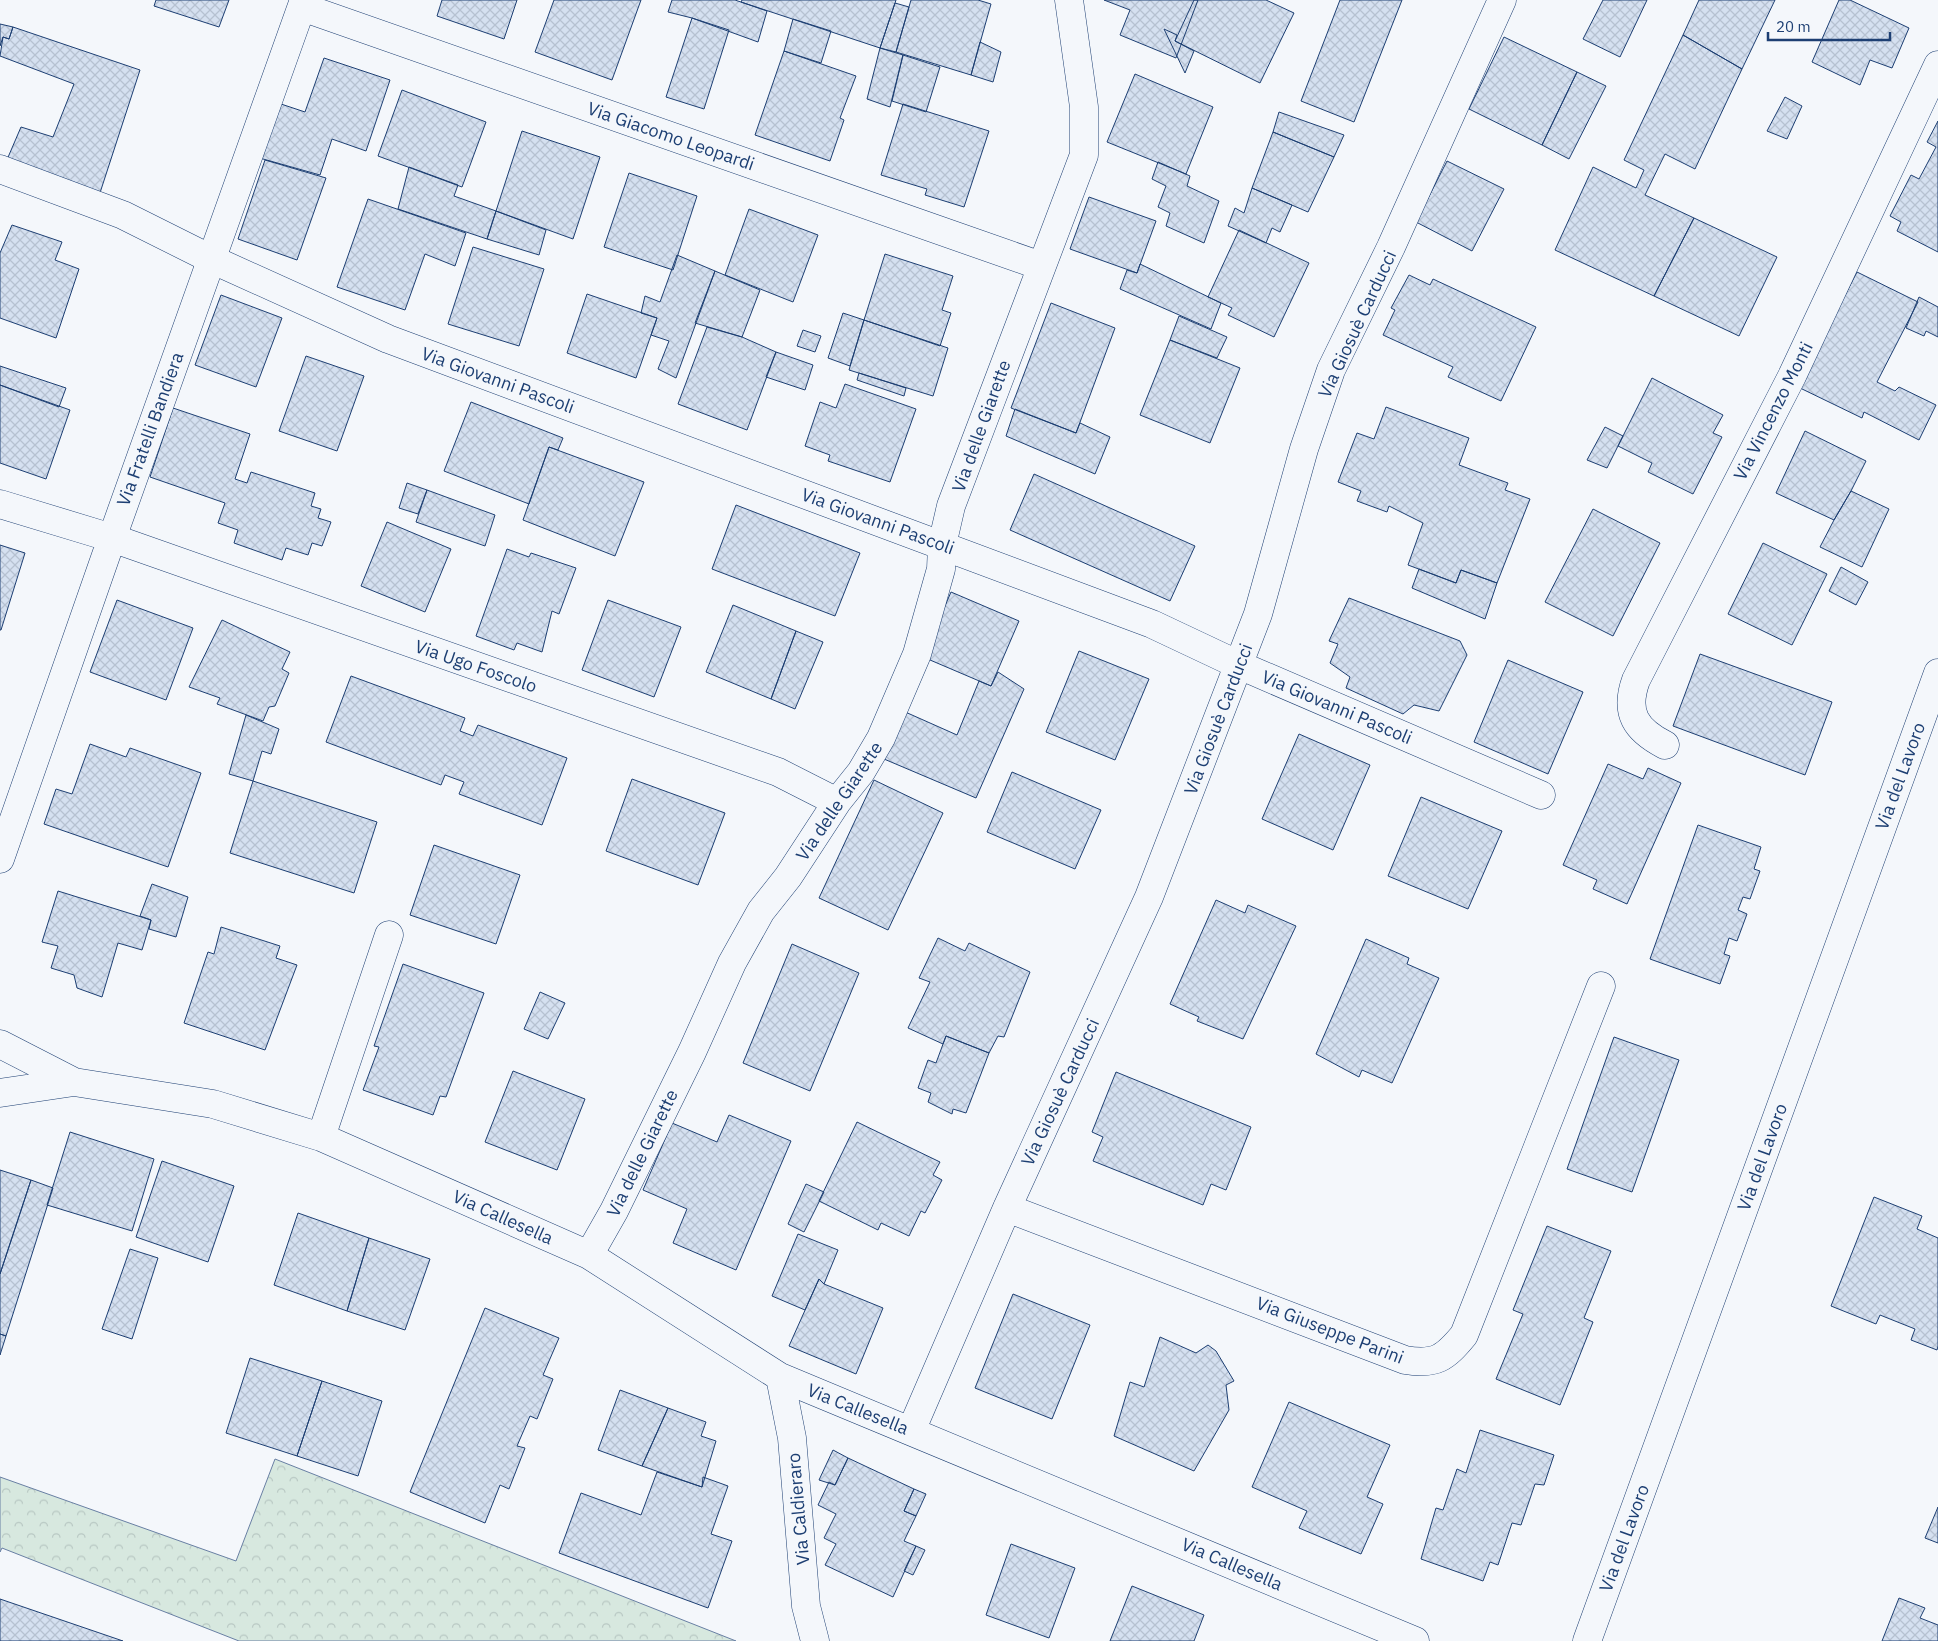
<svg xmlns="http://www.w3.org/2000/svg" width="1938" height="1641" viewBox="0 0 1938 1641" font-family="'IBM Plex Sans',sans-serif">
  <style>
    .park { fill: url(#park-crowns); stroke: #687fa3 }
    .building { fill: url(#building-cross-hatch); stroke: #1d3f73 }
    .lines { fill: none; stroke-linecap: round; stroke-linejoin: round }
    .minor-casing { stroke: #1d3f73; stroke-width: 29 }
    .tertiary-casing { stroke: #1d3f73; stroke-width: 29 }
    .minor { stroke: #f4f7fb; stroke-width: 28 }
    .tertiary { stroke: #f4f7fb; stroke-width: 28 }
    .labels { text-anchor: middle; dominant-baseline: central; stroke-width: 4; stroke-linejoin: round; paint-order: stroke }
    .street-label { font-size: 18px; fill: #1d3f73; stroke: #f4f7fb }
  </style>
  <defs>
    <pattern id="park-crowns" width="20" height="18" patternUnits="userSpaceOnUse" patternTransform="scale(1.25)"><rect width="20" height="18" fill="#d7e8df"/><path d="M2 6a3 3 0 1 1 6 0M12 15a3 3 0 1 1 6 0" fill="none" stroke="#b8c8c3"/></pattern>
    <pattern id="building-cross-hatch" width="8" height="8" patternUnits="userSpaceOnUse" patternTransform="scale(1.25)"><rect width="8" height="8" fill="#d5e0f0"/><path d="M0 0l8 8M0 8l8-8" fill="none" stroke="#b6c1d1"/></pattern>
  </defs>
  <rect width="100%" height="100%" fill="#f4f7fb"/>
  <path class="park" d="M 275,1459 L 736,1641 L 239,1641 L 2,1548 L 0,1552 L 0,1477 L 236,1561 Z"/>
  <path class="building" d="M 156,0 L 229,0 L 219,27 L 154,6 Z
    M 442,0 L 517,0 L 504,39 L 437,16 Z
    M 554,0 L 641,0 L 612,80 L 535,52 Z
    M 672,0 L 735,0 L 767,11 L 758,42 L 692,18 L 668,12 Z
    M 742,0 L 896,0 L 880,48 L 741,2 Z
    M 911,0 L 978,0 L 991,4 L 971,75 L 896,52 Z
    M 1104,0 L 1198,0 L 1176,58 L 1120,35 L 1130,10 Z
    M 1194,0 L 1266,0 L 1294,13 L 1260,83 L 1175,41 Z
    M 1340,0 L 1402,0 L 1354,122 L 1301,101 Z
    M 1603,0 L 1647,0 L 1620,57 L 1583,39 Z
    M 1699,0 L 1775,0 L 1742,69 L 1683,35 Z
    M 1839,0 L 1850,0 L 1909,28 L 1892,68 L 1870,60 L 1860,85 L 1812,62 Z
    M 895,3 L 909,7 L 896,52 L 880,48 Z
    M 692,18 L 729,30 L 704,109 L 666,97 Z
    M 793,19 L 831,31 L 821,63 L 784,51 Z
    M 0,24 L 13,27 L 9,39 L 3,37 L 0,46 Z
    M 13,27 L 140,70 L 97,202 L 6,162 L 21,127 L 53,137 L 74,84 L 0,56 L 3,37 L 9,39 Z
    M 1164,29 L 1177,35 L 1175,41 L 1194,51 L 1185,73 Z
    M 1683,35 L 1742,69 L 1695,169 L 1665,154 L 1645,195 L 1694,218 L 1654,296 L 1555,250 L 1593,167 L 1636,188 L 1644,170 L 1624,160 Z
    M 1504,37 L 1577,72 L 1542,145 L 1469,109 Z
    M 980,42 L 1001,52 L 993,82 L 971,75 Z
    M 880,48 L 903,55 L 890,107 L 867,99 Z
    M 784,51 L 856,76 L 840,118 L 844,120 L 830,161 L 755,135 Z
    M 903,55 L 940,67 L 926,112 L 892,101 Z
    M 324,58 L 390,80 L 366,151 L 332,139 L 320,175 L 256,157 L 275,102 L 305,112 Z
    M 1577,72 L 1606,86 L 1569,159 L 1542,145 Z
    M 1135,74 L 1213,107 L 1186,174 L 1107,142 Z
    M 402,90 L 486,122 L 462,187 L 378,156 Z
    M 1785,97 L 1802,106 L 1787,139 L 1767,131 Z
    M 903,104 L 989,131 L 964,207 L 925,195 L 927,189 L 881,175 Z
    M 1279,112 L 1344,135 L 1334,157 L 1273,132 Z
    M 1938,121 L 1938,252 L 1897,231 L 1901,222 L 1890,216 L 1911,175 L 1919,179 L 1936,147 L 1927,142 Z
    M 522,131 L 600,157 L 573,239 L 496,211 Z
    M 1273,132 L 1334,157 L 1308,212 L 1252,188 Z
    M 265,160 L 326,178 L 297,260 L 238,239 Z
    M 1447,161 L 1504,189 L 1472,251 L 1416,222 Z
    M 1158,162 L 1190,176 L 1187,186 L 1219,201 L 1204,243 L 1166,226 L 1170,213 L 1158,207 L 1166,186 L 1152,179 Z
    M 409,167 L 458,185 L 454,196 L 496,211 L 487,239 L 398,209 Z
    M 629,173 L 697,196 L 673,270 L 604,247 Z
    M 1252,188 L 1292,205 L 1280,232 L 1272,228 L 1266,243 L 1228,226 L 1235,208 L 1244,213 Z
    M 1089,197 L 1156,221 L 1137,273 L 1070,249 Z
    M 368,199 L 466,233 L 455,266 L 425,254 L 405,310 L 337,287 Z
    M 749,209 L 818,235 L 793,302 L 725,275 Z
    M 496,211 L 546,230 L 539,255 L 487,239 Z
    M 1694,218 L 1777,257 L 1739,336 L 1654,296 Z
    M 12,225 L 62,242 L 55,260 L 79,269 L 56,338 L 0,318 L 0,253 Z
    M 1239,230 L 1309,263 L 1274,337 L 1228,315 L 1232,308 L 1208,297 Z
    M 473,247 L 544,269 L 519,346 L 448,324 Z
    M 885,254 L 953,276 L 942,310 L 951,313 L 940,346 L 864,320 Z
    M 677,255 L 715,271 L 676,378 L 658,369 L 669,341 L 651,335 L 657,318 L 641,313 L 645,296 L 660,302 Z
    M 1140,264 L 1221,303 L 1211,329 L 1120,289 L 1127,270 L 1137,273 Z
    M 715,271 L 760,290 L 742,337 L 695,323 Z
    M 1857,272 L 1918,302 L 1877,382 L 1895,391 L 1899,387 L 1936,405 L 1919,440 L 1864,412 L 1862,418 L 1798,387 Z
    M 1409,275 L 1430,285 L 1433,279 L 1536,327 L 1501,401 L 1448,377 L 1453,367 L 1383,335 L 1395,310 L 1391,308 Z
    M 587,294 L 657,318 L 636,378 L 567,353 Z
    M 221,295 L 282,318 L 256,387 L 195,365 Z
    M 1919,297 L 1938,307 L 1938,337 L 1926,331 L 1924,336 L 1906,328 Z
    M 1051,303 L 1115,328 L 1076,433 L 1011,408 Z
    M 843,313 L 864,320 L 850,366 L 828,358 Z
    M 1179,316 L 1227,337 L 1217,358 L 1170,340 Z
    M 864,320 L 948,348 L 933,396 L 849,370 Z
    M 707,327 L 742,337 L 776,352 L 747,430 L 678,404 Z
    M 803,330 L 821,336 L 815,352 L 797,346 Z
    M 1170,340 L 1240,368 L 1210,443 L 1140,415 Z
    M 776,352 L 813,365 L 805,390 L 766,377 Z
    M 306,356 L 364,376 L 337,451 L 279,431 Z
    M 0,366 L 66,388 L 59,407 L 0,385 Z
    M 859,373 L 906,388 L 904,396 L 857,380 Z
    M 1652,378 L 1723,415 L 1713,433 L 1722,437 L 1693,494 L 1648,472 L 1652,463 L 1618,446 Z
    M 845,384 L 916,409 L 890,482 L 828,461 L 830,455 L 805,446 L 820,402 L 836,408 Z
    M 0,385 L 70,410 L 46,479 L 0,463 Z
    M 471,402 L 563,438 L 558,450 L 549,447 L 529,504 L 444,471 Z
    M 1386,407 L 1469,438 L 1459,465 L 1508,483 L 1505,490 L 1530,499 L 1497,583 L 1461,570 L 1456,583 L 1408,565 L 1423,523 L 1389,506 L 1387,512 L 1357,501 L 1361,491 L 1338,482 L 1357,433 L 1374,439 Z
    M 173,408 L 250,434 L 235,479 L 247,483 L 251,472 L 315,493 L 311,506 L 321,509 L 318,518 L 331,522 L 322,546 L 312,543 L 308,555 L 286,548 L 282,560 L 234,543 L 238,530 L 218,523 L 225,503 L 150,477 Z
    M 1015,409 L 1076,433 L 1080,423 L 1110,437 L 1095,474 L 1006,436 Z
    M 1605,427 L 1623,436 L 1607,468 L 1587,460 Z
    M 1805,431 L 1866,461 L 1851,491 L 1834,520 L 1776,493 Z
    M 549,447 L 644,482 L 615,556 L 523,520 Z
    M 1034,474 L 1195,546 L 1170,601 L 1010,530 Z
    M 407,483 L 427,490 L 418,514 L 399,508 Z
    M 427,490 L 495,515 L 485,546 L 416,522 Z
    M 1851,491 L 1889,509 L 1862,567 L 1820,547 L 1834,520 Z
    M 736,505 L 860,553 L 835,616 L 712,569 Z
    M 1593,509 L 1660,543 L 1613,636 L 1545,602 Z
    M 387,522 L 451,549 L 425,612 L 361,586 Z
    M 1763,543 L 1827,574 L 1792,645 L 1728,614 Z
    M 0,545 L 25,553 L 1,630 L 0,630 Z
    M 507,549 L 529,557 L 531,553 L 576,568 L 559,614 L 552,611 L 542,652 L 517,643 L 514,650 L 476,636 Z
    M 1841,567 L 1868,582 L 1856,605 L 1829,591 Z
    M 1419,569 L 1456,583 L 1461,570 L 1497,583 L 1485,619 L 1412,588 Z
    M 951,592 L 1019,621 L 991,686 L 923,657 Z
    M 1349,598 L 1460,641 L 1467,655 L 1439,711 L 1414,705 L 1403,714 L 1346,688 L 1350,677 L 1330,663 L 1338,644 L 1329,641 Z
    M 117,600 L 193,628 L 166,700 L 90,672 Z
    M 608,600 L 681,627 L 654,697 L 582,670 Z
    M 733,605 L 796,631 L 771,699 L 706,672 Z
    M 222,620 L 290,652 L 282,669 L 289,673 L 275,706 L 269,707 L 263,721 L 217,704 L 220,698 L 189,687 Z
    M 796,631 L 823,642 L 795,709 L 771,699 Z
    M 1079,651 L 1149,679 L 1115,760 L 1046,732 Z
    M 1700,654 L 1832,702 L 1805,775 L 1673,726 Z
    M 1508,660 L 1583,692 L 1548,774 L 1474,742 Z
    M 998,672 L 1024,689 L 976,798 L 884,759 L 903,711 L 957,735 L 979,681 L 991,686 Z
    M 351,676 L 465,718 L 460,731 L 473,736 L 478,725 L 567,758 L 542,825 L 459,794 L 464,782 L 445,775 L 441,785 L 326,742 Z
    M 246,715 L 279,729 L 271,754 L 262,751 L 253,781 L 229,774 Z
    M 1299,734 L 1370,765 L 1333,850 L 1262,819 Z
    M 90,744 L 126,757 L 130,748 L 201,773 L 168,867 L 44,824 L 56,789 L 72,794 Z
    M 1608,764 L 1643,779 L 1648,768 L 1681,783 L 1627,904 L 1593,889 L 1597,880 L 1563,865 Z
    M 1012,772 L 1101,810 L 1075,869 L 987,832 Z
    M 632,779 L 725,813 L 698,885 L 606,851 Z
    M 874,780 L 943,813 L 888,930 L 819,898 Z
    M 253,781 L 377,822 L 354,893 L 230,853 Z
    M 1421,797 L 1502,831 L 1468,909 L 1388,876 Z
    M 1698,825 L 1761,847 L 1754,869 L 1760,871 L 1750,899 L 1743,897 L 1738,910 L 1747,914 L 1737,941 L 1729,938 L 1724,954 L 1730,956 L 1720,984 L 1650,959 Z
    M 434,845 L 520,875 L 496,944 L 410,915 Z
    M 152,884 L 188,897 L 176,937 L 149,929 L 151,920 L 140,916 Z
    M 58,891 L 151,920 L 142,950 L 118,943 L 102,997 L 77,988 L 74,975 L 51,968 L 58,946 L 42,942 Z
    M 1216,900 L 1245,913 L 1248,905 L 1296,926 L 1243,1039 L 1197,1021 L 1199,1017 L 1170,1004 Z
    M 221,927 L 280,946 L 276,958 L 297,965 L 265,1050 L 184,1023 L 208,952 L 214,954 Z
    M 938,938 L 965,951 L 969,943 L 1030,972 L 1004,1037 L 998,1036 L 989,1053 L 946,1036 L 943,1044 L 908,1028 L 930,982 L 919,978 Z
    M 1366,939 L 1409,958 L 1407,964 L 1439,978 L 1392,1083 L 1362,1070 L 1359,1077 L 1316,1054 Z
    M 792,944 L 859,973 L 810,1091 L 743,1063 Z
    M 403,964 L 484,993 L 446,1097 L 440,1096 L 433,1115 L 363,1090 L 379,1047 L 374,1046 Z
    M 540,992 L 565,1003 L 548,1039 L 524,1029 Z
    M 946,1036 L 989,1053 L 966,1113 L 953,1109 L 952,1114 L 928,1102 L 931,1093 L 918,1088 L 928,1060 L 936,1063 Z
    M 1614,1037 L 1679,1060 L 1632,1192 L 1567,1169 Z
    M 513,1071 L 585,1099 L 557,1170 L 485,1142 Z
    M 1116,1072 L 1251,1127 L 1226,1190 L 1211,1184 L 1203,1205 L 1093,1161 L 1103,1137 L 1092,1132 Z
    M 729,1115 L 791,1141 L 736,1270 L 673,1243 L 687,1209 L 643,1190 L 672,1123 L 717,1142 Z
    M 857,1122 L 940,1162 L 933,1175 L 942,1180 L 925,1213 L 921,1211 L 909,1236 L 881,1223 L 878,1230 L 819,1201 Z
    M 70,1132 L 154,1159 L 132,1231 L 47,1205 Z
    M 162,1161 L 234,1186 L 208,1262 L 136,1237 Z
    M 0,1170 L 31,1180 L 0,1274 Z
    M 31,1180 L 53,1188 L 6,1336 L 0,1334 L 0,1274 Z
    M 806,1184 L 824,1192 L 804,1232 L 788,1224 Z
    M 1874,1197 L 1922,1216 L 1917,1229 L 1938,1238 L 1938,1346 L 1937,1350 L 1911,1340 L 1915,1329 L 1880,1315 L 1876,1324 L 1831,1306 Z
    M 298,1213 L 369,1238 L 347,1311 L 274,1285 Z
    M 1547,1226 L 1611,1251 L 1584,1318 L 1593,1322 L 1560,1405 L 1496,1379 L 1523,1314 L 1513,1310 Z
    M 798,1234 L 838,1250 L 824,1284 L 819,1279 L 805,1310 L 772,1296 Z
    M 369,1238 L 430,1259 L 405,1330 L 347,1311 Z
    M 130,1249 L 158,1258 L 132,1339 L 102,1329 Z
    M 819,1279 L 824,1284 L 883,1308 L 856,1374 L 789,1346 Z
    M 1013,1294 L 1090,1325 L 1052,1419 L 975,1388 Z
    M 485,1308 L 559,1338 L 543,1375 L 553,1379 L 537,1419 L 530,1416 L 517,1446 L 525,1448 L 509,1489 L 500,1485 L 485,1523 L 410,1492 Z
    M 0,1334 L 6,1336 L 0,1355 Z
    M 1160,1337 L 1196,1353 L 1208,1345 L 1216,1351 L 1234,1381 L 1226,1385 L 1229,1410 L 1194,1471 L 1114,1436 L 1130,1382 L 1144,1387 Z
    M 250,1358 L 322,1381 L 297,1456 L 226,1433 Z
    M 322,1381 L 382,1401 L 358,1476 L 297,1456 Z
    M 620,1390 L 668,1408 L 642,1466 L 598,1450 Z
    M 1289,1402 L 1390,1445 L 1367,1497 L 1383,1504 L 1361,1554 L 1299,1528 L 1307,1511 L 1252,1487 Z
    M 668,1408 L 706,1422 L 701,1436 L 716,1441 L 702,1487 L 642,1466 Z
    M 1480,1430 L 1554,1455 L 1544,1485 L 1535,1484 L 1521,1525 L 1512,1523 L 1498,1565 L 1490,1562 L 1483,1581 L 1421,1559 L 1436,1508 L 1443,1510 L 1457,1469 L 1466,1473 Z
    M 833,1450 L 848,1458 L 835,1485 L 819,1480 Z
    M 848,1458 L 914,1489 L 904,1511 L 916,1516 L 904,1541 L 916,1546 L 893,1597 L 825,1565 L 836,1544 L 824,1538 L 836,1514 L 818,1505 L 829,1482 L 835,1485 Z
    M 657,1472 L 702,1487 L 703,1477 L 728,1486 L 711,1534 L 732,1541 L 708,1608 L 559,1553 L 581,1493 L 641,1515 Z
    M 914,1489 L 926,1494 L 916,1516 L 904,1511 Z
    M 1938,1507 L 1938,1543 L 1925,1538 Z
    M 1011,1544 L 1075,1568 L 1049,1638 L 986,1615 Z
    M 916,1546 L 925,1550 L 913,1575 L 904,1571 Z
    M 1132,1586 L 1204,1615 L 1194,1641 L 1110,1641 Z
    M 1899,1598 L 1925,1608 L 1920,1618 L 1938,1625 L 1938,1641 L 1882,1641 Z
    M 0,1599 L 123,1641 L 0,1641 Z"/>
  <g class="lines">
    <defs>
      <path id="minor" d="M 302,7 L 1041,266
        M 0,169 L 123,215 L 211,259 L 388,339 L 1152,624 L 1239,665 L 1541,795
        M 0,504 L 112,538 L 778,772 L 837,802
        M 1665,745 C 1636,730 1624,713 1636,680 L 1792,376 L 1938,65
        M 0,859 L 112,538 L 304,0
        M 0,1044 L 74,1082
        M 0,1093 L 74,1082 L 213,1104 L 321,1137 L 589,1255 L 780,1377 L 1415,1641
        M 321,1137 L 389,935
        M 1007,1208 L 1405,1360 C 1436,1365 1445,1358 1464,1335 L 1601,986
        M 589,1255 L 614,1211 L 692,1052 L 732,963 L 761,911 L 788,877 L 837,802 L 861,772 L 881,738 L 917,654 L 941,569 L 942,545 L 951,506 L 1084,155 L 1084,107 L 1069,0
        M 780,1377 L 792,1438 L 806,1606 L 815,1641
        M 911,1431 L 1007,1208 L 1149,897 L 1258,614 L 1304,449 L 1331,370 L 1391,247 L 1502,0"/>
      <path id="tertiary" d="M 1587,1641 L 1938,673"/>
    </defs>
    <use href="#minor" class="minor-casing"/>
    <use href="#tertiary" class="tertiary-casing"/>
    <use href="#minor" class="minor"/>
    <use href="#tertiary" class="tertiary"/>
  </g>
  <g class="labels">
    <g class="street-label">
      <text transform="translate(671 136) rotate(19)">Via Giacomo Leopardi</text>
      <text transform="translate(1357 324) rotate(-65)">Via Giosuè Carducci</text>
      <text transform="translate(498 380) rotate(20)">Via Giovanni Pascoli</text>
      <text transform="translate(1773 411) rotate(-63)">Via Vincenzo Monti</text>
      <text transform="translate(981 426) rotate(-70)">Via delle Giarette</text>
      <text transform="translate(150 429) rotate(-70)">Via Fratelli Bandiera</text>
      <text transform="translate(878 521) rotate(20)">Via Giovanni Pascoli</text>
      <text transform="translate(476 666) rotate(19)">Via Ugo Foscolo</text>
      <text transform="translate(1337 707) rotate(23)">Via Giovanni Pascoli</text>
      <text transform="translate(1218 719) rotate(-69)">Via Giosuè Carducci</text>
      <text transform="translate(1900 776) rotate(-70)">Via del Lavoro</text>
      <text transform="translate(839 801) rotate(-56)">Via delle Giarette</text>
      <text transform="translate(1060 1092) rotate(-65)">Via Giosuè Carducci</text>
      <text transform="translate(642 1153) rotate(-64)">Via delle Giarette</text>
      <text transform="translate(1762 1157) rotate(-70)">Via del Lavoro</text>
      <text transform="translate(503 1217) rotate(24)">Via Callesella</text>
      <text transform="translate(1330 1330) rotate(21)">Via Giuseppe Parini</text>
      <text transform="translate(858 1409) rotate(22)">Via Callesella</text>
      <text transform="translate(798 1509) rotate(-95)">Via Caldieraro</text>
      <text transform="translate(1624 1538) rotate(-70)">Via del Lavoro</text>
      <text transform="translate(1232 1564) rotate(23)">Via Callesella</text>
    </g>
  </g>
  <path d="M1768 32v8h122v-8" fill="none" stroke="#1d3f73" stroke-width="2.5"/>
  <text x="1776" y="32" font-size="15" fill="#1d3f73" stroke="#f4f7fb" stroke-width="4" paint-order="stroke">20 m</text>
</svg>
